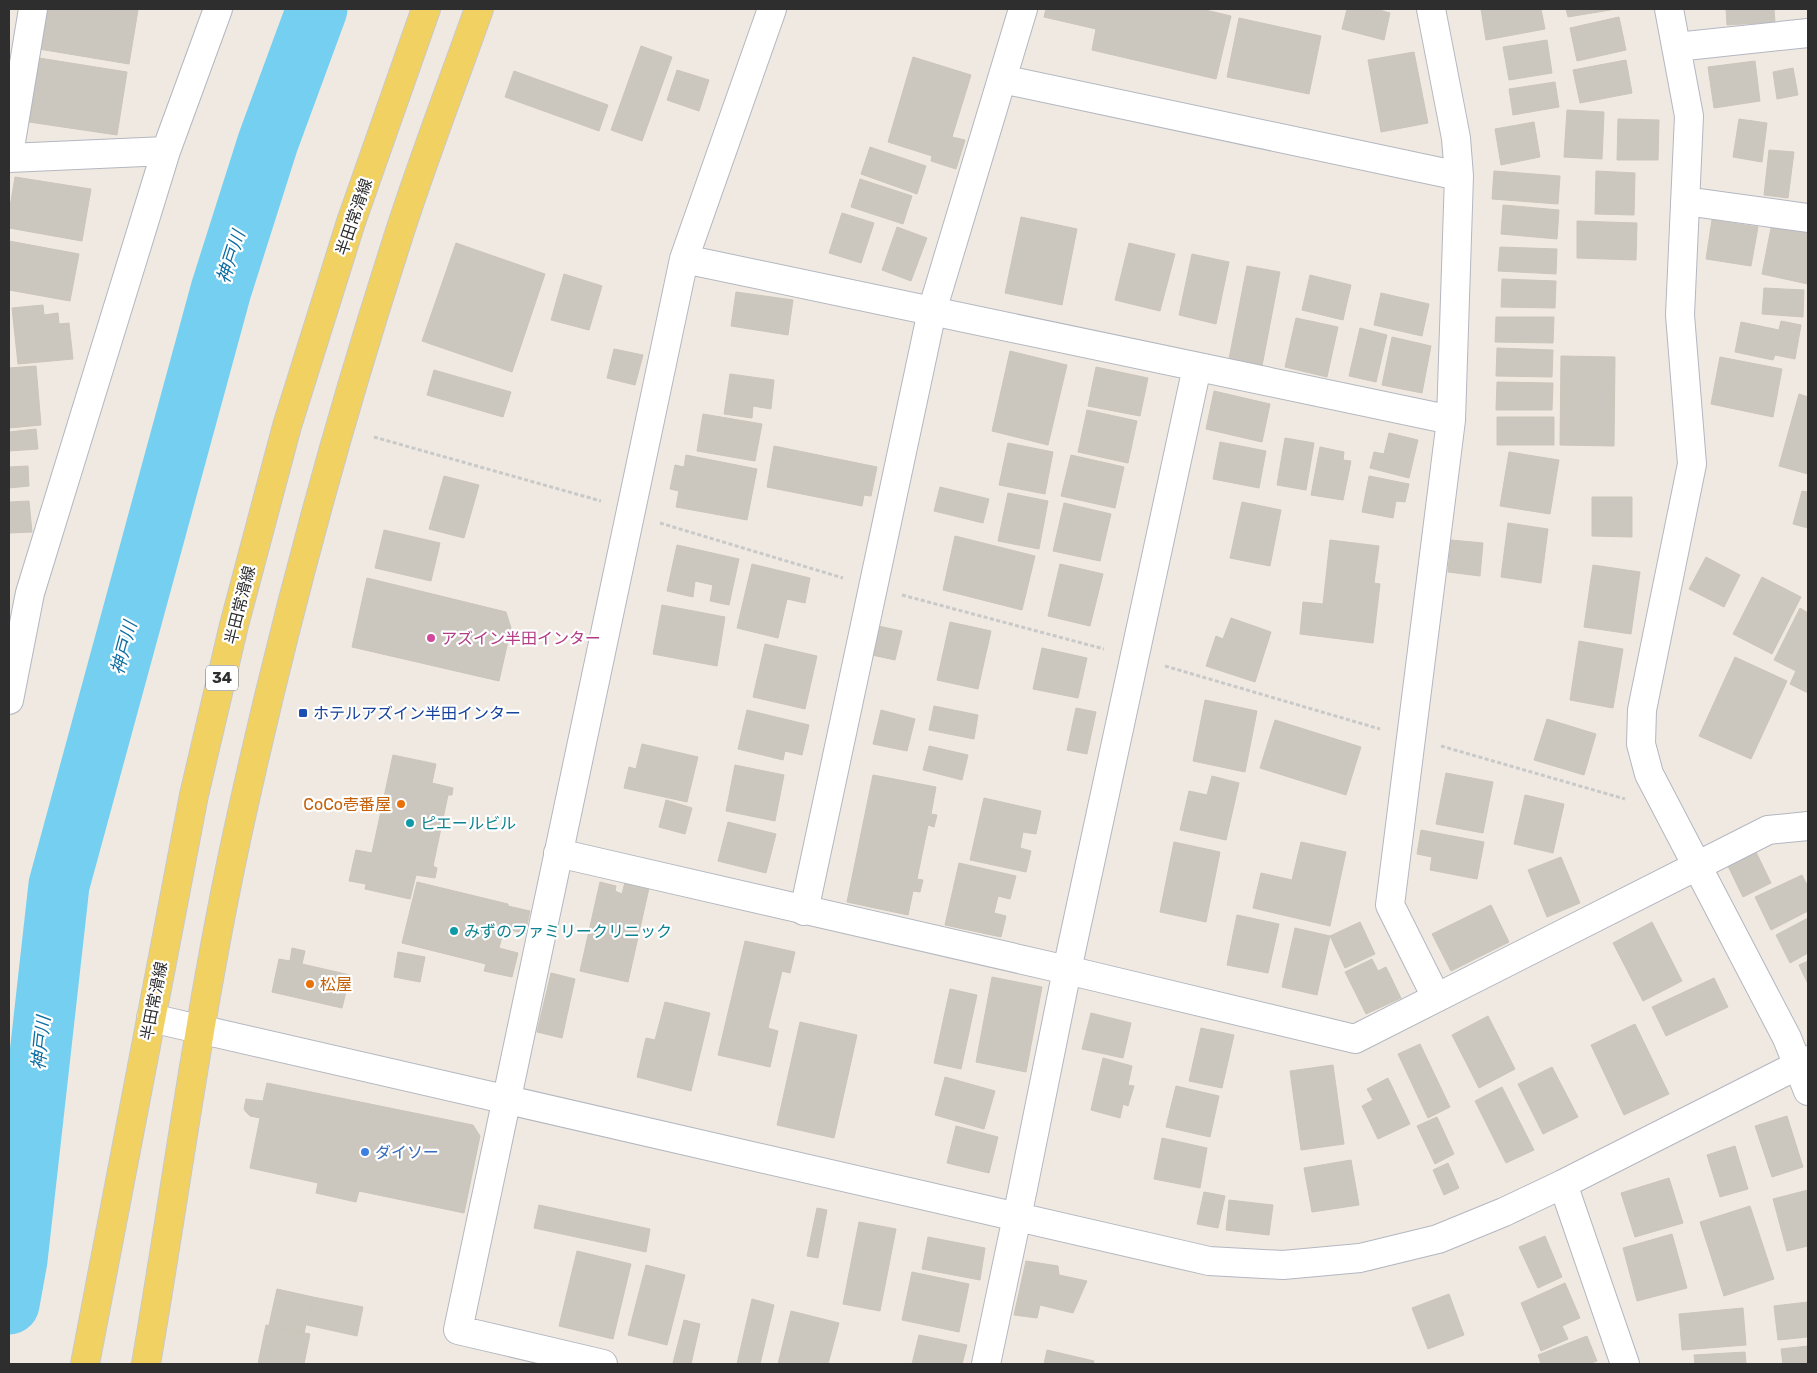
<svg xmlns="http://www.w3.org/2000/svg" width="1817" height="1373" viewBox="0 0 1817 1373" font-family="Rubik,'Noto Sans JP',sans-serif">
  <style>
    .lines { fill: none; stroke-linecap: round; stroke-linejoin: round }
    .river { stroke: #75cff0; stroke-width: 61 }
    .building { fill: #cbc7bf; stroke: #cbc5ba }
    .minor-casing { stroke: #b4b7c1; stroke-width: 30 }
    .major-casing { stroke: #c9c9c9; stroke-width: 30 }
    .path { stroke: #c9c9c9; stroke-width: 3; stroke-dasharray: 4 2.5; stroke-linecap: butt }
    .minor { stroke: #fff; stroke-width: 28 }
    .major { stroke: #f2d163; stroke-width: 28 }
    .hotel-dot { fill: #d1479c; stroke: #fff; stroke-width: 2 }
    .transit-dot { fill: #1a4fb4; stroke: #fff; stroke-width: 2 }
    .food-dot { fill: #e8710a; stroke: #fff; stroke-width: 2 }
    .culture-dot { fill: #0f9aa8; stroke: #fff; stroke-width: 2 }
    .shop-dot { fill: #3f7fe0; stroke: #fff; stroke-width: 2 }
    .labels { text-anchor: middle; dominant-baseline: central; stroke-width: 4.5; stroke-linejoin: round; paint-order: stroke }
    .shield { fill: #fff; stroke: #6d6d6d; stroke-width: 1 }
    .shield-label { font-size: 15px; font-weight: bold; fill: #2e2e2e }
    .street-label { font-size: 16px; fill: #2e2e2e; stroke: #fff }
    .hotel-label { font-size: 16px; fill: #b23c85; stroke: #fff; text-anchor: start }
    .transit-label { font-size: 16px; fill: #164399; stroke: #fff; text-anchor: start }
    .food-label { font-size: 16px; fill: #c56008; stroke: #fff; text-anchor: end }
    .culture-label { font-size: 16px; fill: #0d838f; stroke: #fff; text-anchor: start }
    .shop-label { font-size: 16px; fill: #366cbe; stroke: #fff; text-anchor: start }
    .water-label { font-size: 18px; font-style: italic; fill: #0d6fa3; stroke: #fff }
  </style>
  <rect width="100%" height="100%" fill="#efe9e1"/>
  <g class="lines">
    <path class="river" d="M 9,1304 L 17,1260 L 59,885 L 221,290 L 268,142 L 317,9"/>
  </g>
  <path class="building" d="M 46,9 L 138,10 L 129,64 L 39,49 Z
    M 1046,9 L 1201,9 L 1231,16 L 1216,79 L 1092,50 L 1096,29 L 1044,17 Z
    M 1347,9 L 1376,9 L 1390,13 L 1384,40 L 1342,29 Z
    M 1481,9 L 1541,9 L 1545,29 L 1486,40 Z
    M 1566,9 L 1616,9 L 1568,17 Z
    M 1726,9 L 1774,9 L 1775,22 L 1727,25 Z
    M 1619,17 L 1626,50 L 1577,61 L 1570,28 Z
    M 1239,18 L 1321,36 L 1309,94 L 1227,77 Z
    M 1547,40 L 1552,73 L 1509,80 L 1503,47 Z
    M 641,46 L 672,57 L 642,141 L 611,130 Z
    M 1414,52 L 1428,123 L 1381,132 L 1368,60 Z
    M 913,57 L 971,75 L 952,137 L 965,140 L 956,169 L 931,161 L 932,156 L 888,142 Z
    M 39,58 L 127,72 L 117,135 L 29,122 Z
    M 1626,60 L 1632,93 L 1580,103 L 1573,70 Z
    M 1755,61 L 1760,101 L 1714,108 L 1708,67 Z
    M 1793,68 L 1798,95 L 1777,99 L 1773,72 Z
    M 677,70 L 709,80 L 699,111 L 667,100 Z
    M 514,71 L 608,105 L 599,131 L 505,97 Z
    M 1555,82 L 1559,107 L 1513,115 L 1509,89 Z
    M 1567,110 L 1604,112 L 1602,159 L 1564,157 Z
    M 1618,119 L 1659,120 L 1658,160 L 1617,160 Z
    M 1739,119 L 1767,123 L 1762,162 L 1733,157 Z
    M 1534,122 L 1540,157 L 1501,165 L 1495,129 Z
    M 870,147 L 926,166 L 917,194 L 861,174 Z
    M 1769,150 L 1794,152 L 1788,198 L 1764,195 Z
    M 1494,171 L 1560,176 L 1558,204 L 1492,199 Z
    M 1596,171 L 1635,173 L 1634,215 L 1595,214 Z
    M 15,177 L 91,189 L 82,241 L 9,228 L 9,213 Z
    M 860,179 L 912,196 L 903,224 L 851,207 Z
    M 1503,205 L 1559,210 L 1557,239 L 1501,234 Z
    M 842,213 L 874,223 L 861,263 L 829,253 Z
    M 1021,217 L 1077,229 L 1062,305 L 1005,293 Z
    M 1712,220 L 1758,227 L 1751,266 L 1706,259 Z
    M 1577,221 L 1637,223 L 1636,260 L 1577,258 Z
    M 1772,223 L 1808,230 L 1808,284 L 1762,274 Z
    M 897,227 L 927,238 L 911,281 L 882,270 Z
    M 9,241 L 79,254 L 70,301 L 9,290 Z
    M 456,243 L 545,274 L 512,372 L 422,341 Z
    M 1129,243 L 1175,254 L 1160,311 L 1115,300 Z
    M 1500,247 L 1557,249 L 1556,274 L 1498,271 Z
    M 1192,254 L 1229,262 L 1216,324 L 1179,315 Z
    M 1247,266 L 1280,272 L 1262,366 L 1229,359 Z
    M 564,274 L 602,286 L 589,330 L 551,320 Z
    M 1310,275 L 1351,285 L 1343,320 L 1302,310 Z
    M 1502,279 L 1556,281 L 1555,308 L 1501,307 Z
    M 1764,288 L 1804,290 L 1803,317 L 1762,314 Z
    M 736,292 L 793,300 L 788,335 L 731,326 Z
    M 1381,293 L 1429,304 L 1422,336 L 1374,325 Z
    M 43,305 L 44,315 L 58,313 L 59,324 L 69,323 L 73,359 L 18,364 L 12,308 Z
    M 1496,317 L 1554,317 L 1553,343 L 1495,342 Z
    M 1296,318 L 1338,327 L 1327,377 L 1285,367 Z
    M 1781,321 L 1801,325 L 1795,359 L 1775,355 L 1773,360 L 1735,352 L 1741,322 L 1779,330 Z
    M 1360,328 L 1387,335 L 1376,382 L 1349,376 Z
    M 1392,337 L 1431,346 L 1422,393 L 1382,385 Z
    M 1497,348 L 1553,350 L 1552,377 L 1496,376 Z
    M 614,349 L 643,355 L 635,385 L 607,378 Z
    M 1010,351 L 1067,365 L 1048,445 L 992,431 Z
    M 1561,356 L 1615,357 L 1614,446 L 1560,445 Z
    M 1720,357 L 1782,369 L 1773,417 L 1711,404 Z
    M 36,366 L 41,425 L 9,428 L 9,368 Z
    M 1096,367 L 1148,378 L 1140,416 L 1088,406 Z
    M 434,370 L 511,392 L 503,417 L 427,395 Z
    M 730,374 L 774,380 L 771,409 L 753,406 L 752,418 L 724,414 Z
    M 1497,382 L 1553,383 L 1552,410 L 1496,410 Z
    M 1214,391 L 1270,404 L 1262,442 L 1206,429 Z
    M 1799,394 L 1808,397 L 1808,474 L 1779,466 Z
    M 1087,410 L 1137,421 L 1128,463 L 1078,452 Z
    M 703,414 L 762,424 L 755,461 L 697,451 Z
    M 1497,417 L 1554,417 L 1554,445 L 1497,445 Z
    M 36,429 L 38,449 L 9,451 L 9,432 Z
    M 1389,433 L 1418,440 L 1409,478 L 1370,468 L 1374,452 L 1384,454 Z
    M 1285,438 L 1314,443 L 1306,490 L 1277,485 Z
    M 1220,442 L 1266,451 L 1259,488 L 1213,479 Z
    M 1008,443 L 1053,452 L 1045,494 L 999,485 Z
    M 774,446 L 877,467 L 871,496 L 864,495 L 862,506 L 767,487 Z
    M 1320,447 L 1344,452 L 1343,460 L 1351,461 L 1343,500 L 1311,495 Z
    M 1509,452 L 1559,460 L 1550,514 L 1500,506 Z
    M 686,455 L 757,469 L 747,520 L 676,507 L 679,491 L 670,489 L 675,465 L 684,467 Z
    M 1071,455 L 1124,467 L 1115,508 L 1061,496 Z
    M 28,466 L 29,486 L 9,488 L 9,467 Z
    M 444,476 L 479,485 L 464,538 L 429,529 Z
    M 1369,476 L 1409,484 L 1405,502 L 1396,501 L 1393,518 L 1362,512 Z
    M 940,487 L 989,499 L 983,523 L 934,511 Z
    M 1802,491 L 1808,492 L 1808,528 L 1793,524 Z
    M 1008,493 L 1048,501 L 1039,549 L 998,541 Z
    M 1592,497 L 1632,497 L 1632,537 L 1592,536 Z
    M 29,501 L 32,532 L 9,533 L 9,502 Z
    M 1242,502 L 1281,510 L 1270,566 L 1230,558 Z
    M 1064,503 L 1111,514 L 1100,561 L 1053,551 Z
    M 1508,523 L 1548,529 L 1541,583 L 1501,577 Z
    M 384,530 L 440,543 L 431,581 L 375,568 Z
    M 955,536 L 1035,556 L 1022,610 L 943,590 Z
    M 1330,540 L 1379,546 L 1374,583 L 1380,584 L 1373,643 L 1300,634 L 1303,602 L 1323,604 Z
    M 1451,540 L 1483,543 L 1480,576 L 1448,572 Z
    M 677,545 L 739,559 L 729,605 L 710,601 L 713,585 L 695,581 L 693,597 L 667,591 Z
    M 1706,557 L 1740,575 L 1724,607 L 1689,589 Z
    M 752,564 L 810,578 L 805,603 L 787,599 L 778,638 L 737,628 Z
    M 1060,564 L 1103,574 L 1090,626 L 1048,616 Z
    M 1593,565 L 1640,572 L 1631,634 L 1584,627 Z
    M 1762,577 L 1801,597 L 1772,654 L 1733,634 Z
    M 367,578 L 506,612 L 511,628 L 499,681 L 352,647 Z
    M 662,605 L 725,617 L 717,666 L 653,654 Z
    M 1800,608 L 1808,613 L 1808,693 L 1790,684 L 1796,671 L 1774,660 Z
    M 1231,618 L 1271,632 L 1255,682 L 1206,666 L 1216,636 L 1223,639 Z
    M 950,622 L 991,631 L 978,689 L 937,680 Z
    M 878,626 L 902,631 L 895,660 L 872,655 Z
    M 1579,641 L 1623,649 L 1613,708 L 1570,700 Z
    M 765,644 L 817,656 L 805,709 L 753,697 Z
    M 1042,648 L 1087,658 L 1078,698 L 1033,689 Z
    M 1735,657 L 1787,681 L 1751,759 L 1699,736 Z
    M 1205,700 L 1257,711 L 1245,772 L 1193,761 Z
    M 934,706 L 978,715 L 974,739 L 929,730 Z
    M 1076,708 L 1096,712 L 1087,754 L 1067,750 Z
    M 747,710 L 809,725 L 802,755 L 785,751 L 783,760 L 738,749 Z
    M 881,710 L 915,719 L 907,751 L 873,744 Z
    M 1547,719 L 1596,734 L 1584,775 L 1534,760 Z
    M 1275,720 L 1361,747 L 1346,795 L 1260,768 Z
    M 642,744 L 698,757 L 687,802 L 624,788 L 629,767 L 636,769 Z
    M 929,746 L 968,755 L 962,780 L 923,770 Z
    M 393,755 L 436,764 L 432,783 L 453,788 L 452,795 L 448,795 L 433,866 L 437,868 L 435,878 L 416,875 L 410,899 L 365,889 L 366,884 L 349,881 L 356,850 L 372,853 Z
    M 735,765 L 784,775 L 775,821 L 726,811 Z
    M 1446,773 L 1493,782 L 1483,833 L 1436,824 Z
    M 873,775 L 936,787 L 931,814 L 937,815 L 934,827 L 928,825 L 917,879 L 923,880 L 920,892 L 913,891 L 908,915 L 847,902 Z
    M 1212,776 L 1239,783 L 1226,840 L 1180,830 L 1189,791 L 1207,795 Z
    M 1525,795 L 1564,804 L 1553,853 L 1514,844 Z
    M 984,798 L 1041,811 L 1036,834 L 1023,832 L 1020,848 L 1031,851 L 1026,872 L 970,860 Z
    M 666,800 L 692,808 L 685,834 L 659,827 Z
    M 728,822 L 776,834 L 766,873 L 718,861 Z
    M 1421,830 L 1484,842 L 1477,879 L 1430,870 L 1432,857 L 1417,854 Z
    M 1174,842 L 1220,852 L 1206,922 L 1160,912 Z
    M 1301,842 L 1346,852 L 1330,926 L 1253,908 L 1261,873 L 1292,880 Z
    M 1756,852 L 1771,883 L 1743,897 L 1728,866 Z
    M 1561,857 L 1580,903 L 1547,917 L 1528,870 Z
    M 959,863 L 1016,876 L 1010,899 L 998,896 L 994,913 L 1006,916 L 1001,937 L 945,925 Z
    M 1802,875 L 1808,887 L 1808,911 L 1771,930 L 1755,897 Z
    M 417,882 L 508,904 L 508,906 L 530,911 L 525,934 L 504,928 L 499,948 L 518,953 L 512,977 L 484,971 L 486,964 L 402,943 Z
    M 600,882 L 616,886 L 615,891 L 622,894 L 625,882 L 649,888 L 628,982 L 580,971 Z
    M 1491,905 L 1509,942 L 1451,971 L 1432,934 Z
    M 1237,915 L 1279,924 L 1268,973 L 1227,965 Z
    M 1808,918 L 1808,953 L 1790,963 L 1776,935 Z
    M 1360,922 L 1375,954 L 1345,968 L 1330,936 Z
    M 1652,922 L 1682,981 L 1643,1001 L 1613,943 Z
    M 1295,928 L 1330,936 L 1317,995 L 1282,987 Z
    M 745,941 L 795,952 L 790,973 L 782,971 L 768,1028 L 778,1031 L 770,1067 L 718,1055 Z
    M 292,948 L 305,951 L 302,964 L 350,975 L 342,1008 L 272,992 L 279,959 L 290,961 Z
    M 398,952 L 425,957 L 420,982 L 394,977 Z
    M 1372,959 L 1378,971 L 1386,967 L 1401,998 L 1366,1014 L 1345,972 Z
    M 1808,961 L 1808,984 L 1799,965 Z
    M 551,973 L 575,979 L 562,1038 L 537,1032 Z
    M 992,977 L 1042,987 L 1026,1072 L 976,1062 Z
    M 1714,978 L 1728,1007 L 1666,1036 L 1652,1007 Z
    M 950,989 L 977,995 L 961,1069 L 934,1063 Z
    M 665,1002 L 710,1013 L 691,1091 L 637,1077 L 646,1038 L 655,1040 Z
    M 1091,1013 L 1131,1023 L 1123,1058 L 1082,1049 Z
    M 1488,1016 L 1515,1069 L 1479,1088 L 1452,1035 Z
    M 800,1022 L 857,1035 L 834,1138 L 777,1125 Z
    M 1635,1024 L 1669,1094 L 1624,1115 L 1591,1045 Z
    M 1201,1028 L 1234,1035 L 1222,1088 L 1189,1081 Z
    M 1420,1044 L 1450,1107 L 1428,1118 L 1398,1054 Z
    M 1103,1058 L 1132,1066 L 1128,1085 L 1134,1086 L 1128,1106 L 1123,1104 L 1120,1118 L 1091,1110 Z
    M 1333,1065 L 1344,1144 L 1301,1150 L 1290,1071 Z
    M 1552,1067 L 1578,1117 L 1543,1134 L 1518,1084 Z
    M 945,1077 L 995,1091 L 984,1129 L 935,1115 Z
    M 1388,1078 L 1410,1124 L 1378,1139 L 1362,1106 L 1373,1100 L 1367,1089 Z
    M 267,1083 L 473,1125 L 480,1136 L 464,1213 L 359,1191 L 356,1202 L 316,1193 L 318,1183 L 250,1168 L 260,1118 L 250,1116 L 246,1112 L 244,1109 L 246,1099 L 263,1101 Z
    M 1176,1086 L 1219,1096 L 1210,1137 L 1166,1127 Z
    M 1502,1087 L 1534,1150 L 1506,1163 L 1475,1101 Z
    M 1787,1116 L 1803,1167 L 1772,1177 L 1755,1126 Z
    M 1437,1117 L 1454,1154 L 1435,1164 L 1417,1126 Z
    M 956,1126 L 998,1137 L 989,1173 L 947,1163 Z
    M 1162,1138 L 1207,1148 L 1200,1188 L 1154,1179 Z
    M 1735,1146 L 1748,1189 L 1720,1197 L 1707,1155 Z
    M 1351,1160 L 1359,1205 L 1312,1212 L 1304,1168 Z
    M 1448,1163 L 1459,1188 L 1444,1195 L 1433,1170 Z
    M 1669,1178 L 1683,1223 L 1635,1237 L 1621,1193 Z
    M 1808,1190 L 1808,1246 L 1787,1251 L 1773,1199 Z
    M 1204,1192 L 1225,1196 L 1218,1228 L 1197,1224 Z
    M 1229,1200 L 1273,1205 L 1269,1235 L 1226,1230 Z
    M 539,1205 L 650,1229 L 646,1252 L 534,1228 Z
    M 1750,1206 L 1774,1279 L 1724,1296 L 1700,1222 Z
    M 817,1208 L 827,1210 L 818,1258 L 807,1256 Z
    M 859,1222 L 896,1229 L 880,1311 L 843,1304 Z
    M 1672,1234 L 1687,1288 L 1637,1301 L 1623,1248 Z
    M 1545,1236 L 1562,1277 L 1538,1288 L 1519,1247 Z
    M 928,1237 L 985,1248 L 980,1280 L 922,1269 Z
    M 577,1251 L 631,1264 L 613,1339 L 559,1326 Z
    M 1026,1261 L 1058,1266 L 1059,1275 L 1087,1281 L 1073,1313 L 1040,1305 L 1037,1318 L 1014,1315 Z
    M 646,1265 L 685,1275 L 667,1345 L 628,1335 Z
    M 912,1272 L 969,1284 L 959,1332 L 902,1320 Z
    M 1565,1283 L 1580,1318 L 1562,1326 L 1568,1339 L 1541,1351 L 1521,1303 Z
    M 277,1289 L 313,1297 L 304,1333 L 269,1325 Z
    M 1449,1294 L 1464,1335 L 1428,1349 L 1412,1308 Z
    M 313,1297 L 363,1307 L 357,1336 L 307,1325 Z
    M 752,1299 L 774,1305 L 760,1364 L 737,1364 Z
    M 1808,1302 L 1808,1337 L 1778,1340 L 1774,1306 Z
    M 1743,1308 L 1746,1345 L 1682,1350 L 1679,1314 Z
    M 791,1311 L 839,1323 L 828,1364 L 778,1364 Z
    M 684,1320 L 700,1324 L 691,1364 L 673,1363 Z
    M 266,1325 L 310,1334 L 304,1364 L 258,1364 Z
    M 919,1335 L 967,1345 L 962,1364 L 912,1364 Z
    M 1587,1336 L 1597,1361 L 1588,1364 L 1541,1364 L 1538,1355 Z
    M 1808,1346 L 1808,1364 L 1783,1364 L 1781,1349 Z
    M 1047,1350 L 1094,1361 L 1093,1364 L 1044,1364 Z
    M 1745,1352 L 1746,1364 L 1695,1364 L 1694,1355 Z"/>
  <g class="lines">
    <defs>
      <path id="minor" d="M 1431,9 L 1456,138 L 1459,176 L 1451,420 L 1390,905 L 1436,997
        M 1669,9 L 1689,116 L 1680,315 L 1692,464 L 1642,710 L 1641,744 L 1649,774 L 1787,1038 L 1808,1091
        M 1676,47 L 1808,33
        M 1002,79 L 1459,176
        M 9,154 L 33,9
        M 9,158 L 166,151
        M 1685,201 L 1808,218
        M 684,259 L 1451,420
        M 9,700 L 30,593 L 166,151 L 218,9
        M 558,853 L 1067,970 L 1355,1039 L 1768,830 L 1808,826
        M 804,911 L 932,311 L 1023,9
        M 151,1018 L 1209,1261 L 1283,1265 L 1360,1258 L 1438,1239 L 1504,1212 L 1563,1184 L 1808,1060
        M 1563,1184 L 1625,1364
        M 603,1364 L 458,1330 L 684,259 L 772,9
        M 986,1364 L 1022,1193 L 1067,970 L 1197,367"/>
      <path id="major" d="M 85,1364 L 194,795 L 234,625 L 287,426 L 351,222 L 426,9
        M 146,1364 C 178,1177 202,989 244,804 C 286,616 336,430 395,247 C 420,167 451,88 479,9"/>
    </defs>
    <use href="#minor" class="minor-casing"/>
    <use href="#major" class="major-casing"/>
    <path class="path" d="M 374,437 L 601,501
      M 660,523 L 843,578
      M 902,595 L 1104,649
      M 1165,666 L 1380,729
      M 1441,746 L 1625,799"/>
    <use href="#minor" class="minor"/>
    <use href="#major" class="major"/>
  </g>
  <circle class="hotel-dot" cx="431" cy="638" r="5"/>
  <rect class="transit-dot" x="298" y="708" width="10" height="10" rx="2.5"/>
  <g class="food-dot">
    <circle cx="401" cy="804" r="5"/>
    <circle cx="310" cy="984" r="5"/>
  </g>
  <g class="culture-dot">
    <circle cx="410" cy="823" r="5"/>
    <circle cx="454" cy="931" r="5"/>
  </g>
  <circle class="shop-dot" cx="365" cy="1152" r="5"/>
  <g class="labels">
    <rect class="shield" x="206" y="665.5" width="32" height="25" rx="4"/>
    <g class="shield-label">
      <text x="222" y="678">34</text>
    </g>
    <g class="street-label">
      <text transform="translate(354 217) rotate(-71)">半田常滑線</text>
      <text transform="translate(240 605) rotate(-76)">半田常滑線</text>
      <text transform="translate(154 1001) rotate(-79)">半田常滑線</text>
    </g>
    <g class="hotel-label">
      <text x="441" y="638">アズイン半田インター</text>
    </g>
    <g class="transit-label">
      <text x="313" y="713">ホテルアズイン半田インター</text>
    </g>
    <g class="food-label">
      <text x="391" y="804">CoCo壱番屋</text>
      <text x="320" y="984" text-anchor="start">松屋</text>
    </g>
    <g class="culture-label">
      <text x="420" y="823">ピエールビル</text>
      <text x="464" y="931">みずのファミリークリニック</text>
    </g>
    <g class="shop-label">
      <text x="375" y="1152">ダイソー</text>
    </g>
    <g class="water-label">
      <text transform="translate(231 257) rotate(-72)">神戸川</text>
      <text transform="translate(124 648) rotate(-75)">神戸川</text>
      <text transform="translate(41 1043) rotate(-84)">神戸川</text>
    </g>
  </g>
  <rect width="1817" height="1373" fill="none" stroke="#2e2e2e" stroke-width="20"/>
</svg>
